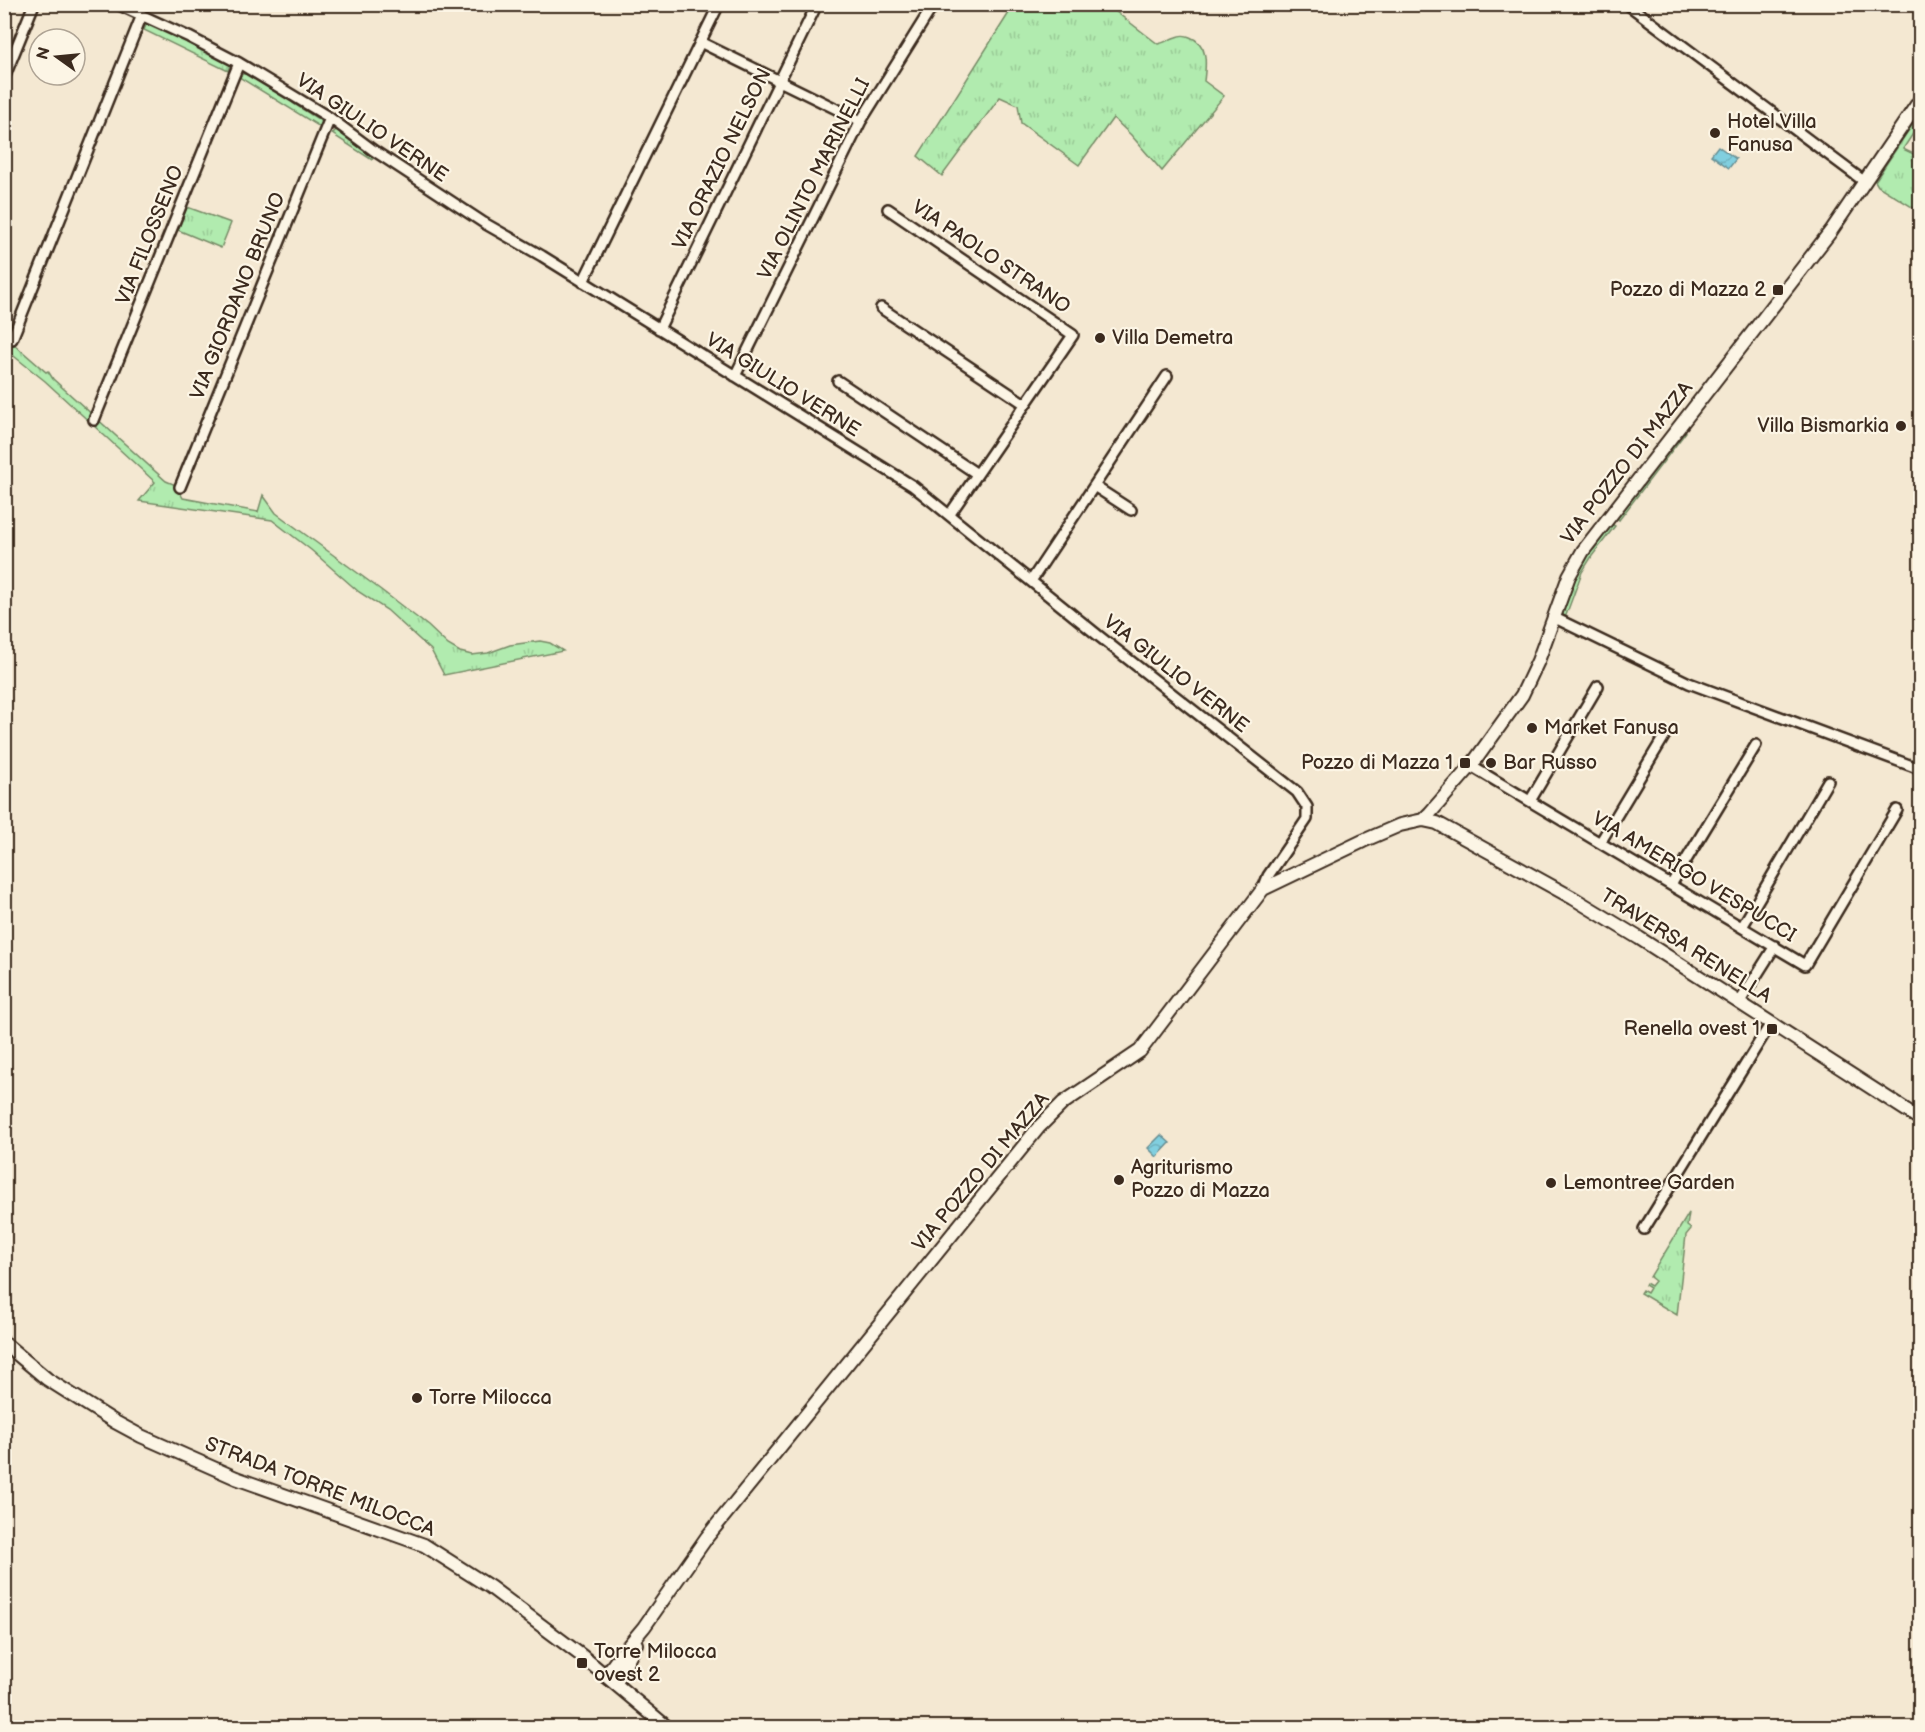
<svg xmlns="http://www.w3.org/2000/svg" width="1925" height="1732" viewBox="0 0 1925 1732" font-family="'Balsamiq Sans',sans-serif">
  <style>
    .grass { fill: url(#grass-tufts); stroke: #768a66; stroke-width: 1.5 }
    .water { fill: url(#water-waves); stroke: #658d92; stroke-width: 1.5 }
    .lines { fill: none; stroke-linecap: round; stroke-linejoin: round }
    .minor-casing { stroke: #3b2a1e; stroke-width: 14 }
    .tertiary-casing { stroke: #3b2a1e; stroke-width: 16 }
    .minor { stroke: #fcf5e5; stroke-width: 9 }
    .tertiary { stroke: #fcf5e5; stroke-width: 12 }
    .poi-dot { fill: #3b2a1e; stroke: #fcf5e5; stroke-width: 2 }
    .labels { text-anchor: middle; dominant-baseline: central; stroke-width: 4.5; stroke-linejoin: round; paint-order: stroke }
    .poi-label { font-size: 20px; fill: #3b2a1e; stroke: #fcf5e5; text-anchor: start }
    .street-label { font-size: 20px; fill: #3b2a1e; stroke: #fcf5e5 }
  </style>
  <defs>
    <pattern id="grass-tufts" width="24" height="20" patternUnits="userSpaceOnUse" patternTransform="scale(1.5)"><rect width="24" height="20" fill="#b1ebaf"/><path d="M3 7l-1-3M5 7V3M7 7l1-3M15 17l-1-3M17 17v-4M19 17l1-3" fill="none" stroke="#99ca96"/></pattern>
    <pattern id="water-waves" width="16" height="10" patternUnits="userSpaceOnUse" patternTransform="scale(1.5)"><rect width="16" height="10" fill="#81cfdf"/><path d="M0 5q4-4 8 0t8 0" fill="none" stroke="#70b2bf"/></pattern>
  </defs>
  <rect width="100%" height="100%" fill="#f4e8d2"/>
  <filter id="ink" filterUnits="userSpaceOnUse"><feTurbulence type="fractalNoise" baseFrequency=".0167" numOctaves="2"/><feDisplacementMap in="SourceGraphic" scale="12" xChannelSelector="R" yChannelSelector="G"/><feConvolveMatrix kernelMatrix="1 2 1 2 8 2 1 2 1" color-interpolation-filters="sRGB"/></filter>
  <g filter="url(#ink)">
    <path class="grass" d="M 1014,5 L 1107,5 L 1158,44 C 1165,43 1169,39 1176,37 C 1180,35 1186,35 1190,37 C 1209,44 1206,65 1204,81 L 1224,96 L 1162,171 L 1131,135 L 1113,118 L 1079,165 L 1021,123 L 1018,105 L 1000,97 L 942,176 L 918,156 Z
      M 150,24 L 218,56 L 230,65 L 228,71 L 144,30 L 146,25 Z
      M 243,74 L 249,74 L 286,97 L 294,104 L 323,122 L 320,127 L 239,77 Z
      M 1920,113 L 1920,123 L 1903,149 L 1920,157 L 1920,212 L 1878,186 L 1875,181 Z
      M 336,130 L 340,131 L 375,155 L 372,160 L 332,134 Z
      M 187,207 L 231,223 L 221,248 L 178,230 Z
      M 5,343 L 16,346 L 46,372 L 48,371 L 53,379 L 166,481 L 176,485 L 183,498 L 258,512 L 263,495 L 276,513 L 381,590 L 428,626 L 448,645 L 460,652 L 472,655 L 488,653 L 510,645 L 540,641 L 550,643 L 563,651 L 444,675 L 431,650 L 387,610 L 359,592 L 311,550 L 272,520 L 139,501 L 155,482 L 45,381 L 5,349 Z
      M 1683,431 L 1686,432 L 1619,520 L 1616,517 Z
      M 1611,524 L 1615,526 L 1592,556 L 1582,572 L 1565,618 L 1562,614 L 1576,575 L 1588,554 Z
      M 1689,1213 L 1687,1226 L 1691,1229 L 1686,1235 L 1677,1315 L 1640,1293 L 1642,1290 L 1647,1293 L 1650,1288 L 1645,1285 L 1646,1283 L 1651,1286 L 1655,1281 L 1650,1277 Z"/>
    <path class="water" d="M 1718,146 L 1736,159 L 1729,168 L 1711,155 Z
      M 1161,1135 L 1170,1143 L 1157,1157 L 1148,1148 Z"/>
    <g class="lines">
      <defs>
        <path id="minor" d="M 117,4 L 189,37 L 239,63 L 330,118 L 373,150 L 484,223 L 542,256 L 913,486 L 1100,637 L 1297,792 L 1307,807 L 1307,819 L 1268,876 L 1263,889
          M 1627,4 L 1865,182
          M 700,42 L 861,121
          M 4,78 L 34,4
          M 888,209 L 1073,335 L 950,514
          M 583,282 L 719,4
          M 881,308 L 1025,404
          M 659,329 L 817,4
          M 4,340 L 12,339 L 142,15
          M 735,376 L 861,121 L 934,4
          M 838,381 L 977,474
          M 94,420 L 239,63
          M 1094,486 L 1131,510
          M 180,487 L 330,118
          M 1031,581 L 1167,376
          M 1555,618 L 1689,683 L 1920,769
          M 1471,766 L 1805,965 L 1897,810
          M 1530,801 L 1598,686
          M 1600,843 L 1665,735
          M 1671,885 L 1756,745
          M 1742,927 L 1828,781
          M 1739,1003 L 1775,946
          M 1644,1229 L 1771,1023"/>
        <path id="tertiary" d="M 1423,820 L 1437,823 L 1573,898 L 1639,938 L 1920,1119
          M 4,1343 L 47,1379 L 115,1422 L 141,1436 L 236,1478 L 424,1545 L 490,1587 L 582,1656 L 668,1728
          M 606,1675 L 619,1657 L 644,1627 L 707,1537 L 1039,1127 L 1063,1103 L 1140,1051 L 1263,889 L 1363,841 L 1400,825 L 1423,820 L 1430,813 L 1471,766 L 1522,695 L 1538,661 L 1569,576 L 1583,551 L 1831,231 L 1920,100
          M 616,1683 L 636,1644"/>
      </defs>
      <use href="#minor" class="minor-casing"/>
      <use href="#tertiary" class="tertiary-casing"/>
      <use href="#minor" class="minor"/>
      <use href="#tertiary" class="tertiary"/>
    </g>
  </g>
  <g class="poi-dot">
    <circle cx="1715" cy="133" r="6"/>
    <rect x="1772" y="284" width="12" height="12" rx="3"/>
    <circle cx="1100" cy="338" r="6"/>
    <circle cx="1901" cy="426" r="6"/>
    <circle cx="1532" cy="728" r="6"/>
    <rect x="1459" y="757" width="12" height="12" rx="3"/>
    <circle cx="1491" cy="763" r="6"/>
    <rect x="1766" y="1023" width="12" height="12" rx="3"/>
    <circle cx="1119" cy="1180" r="6"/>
    <circle cx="1551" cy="1183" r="6"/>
    <circle cx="417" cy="1398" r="6"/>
    <rect x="576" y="1657" width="12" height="12" rx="3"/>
  </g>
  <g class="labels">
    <g class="poi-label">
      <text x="1727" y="122">Hotel Villa<tspan x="1727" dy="23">Fanusa</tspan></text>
      <text x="1766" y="290" text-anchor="end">Pozzo di Mazza 2</text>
      <text x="1112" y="338">Villa Demetra</text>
      <text x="1889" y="426" text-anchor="end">Villa Bismarkia</text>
      <text x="1544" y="728">Market Fanusa</text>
      <text x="1453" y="763" text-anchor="end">Pozzo di Mazza 1</text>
      <text x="1503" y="763">Bar Russo</text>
      <text x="1760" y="1029" text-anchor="end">Renella ovest 1</text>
      <text x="1131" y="1168">Agriturismo<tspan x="1131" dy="23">Pozzo di Mazza</tspan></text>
      <text x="1563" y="1183">Lemontree Garden</text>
      <text x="429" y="1398">Torre Milocca</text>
      <text x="594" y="1652">Torre Milocca<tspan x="594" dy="23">ovest 2</tspan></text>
    </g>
    <g class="street-label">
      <text transform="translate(372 128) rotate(34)">VIA GIULIO VERNE</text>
      <text transform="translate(722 159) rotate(-64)">VIA ORAZIO NELSON</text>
      <text transform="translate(814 179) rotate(-63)">VIA OLINTO MARINELLI</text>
      <text transform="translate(150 235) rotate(-68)">VIA FILOSSENO</text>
      <text transform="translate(991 257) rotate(34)">VIA PAOLO STRANO</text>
      <text transform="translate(238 296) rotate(-68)">VIA GIORDANO BRUNO</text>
      <text transform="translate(783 385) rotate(32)">VIA GIULIO VERNE</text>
      <text transform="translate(1627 463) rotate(-52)">VIA POZZO DI MAZZA</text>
      <text transform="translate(1176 674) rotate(38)">VIA GIULIO VERNE</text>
      <text transform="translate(1694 877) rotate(31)">VIA AMERIGO VESPUCCI</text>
      <text transform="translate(1686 946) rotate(32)">TRAVERSA RENELLA</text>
      <text transform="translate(981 1172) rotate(-50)">VIA POZZO DI MAZZA</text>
      <text transform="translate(320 1487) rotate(21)">STRADA TORRE MILOCCA</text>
    </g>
  </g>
  <rect width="1925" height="1732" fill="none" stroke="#fcf5e5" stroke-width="24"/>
  <rect x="12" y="12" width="1901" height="1708" fill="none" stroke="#3b2a1e" stroke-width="2" filter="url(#ink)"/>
  <g transform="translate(57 57) rotate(285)"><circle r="28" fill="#fcf5e5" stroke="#afa495" stroke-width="1.5"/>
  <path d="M0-4.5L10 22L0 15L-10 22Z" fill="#3b2a1e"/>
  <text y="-9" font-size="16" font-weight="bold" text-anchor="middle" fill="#3b2a1e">N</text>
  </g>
</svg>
